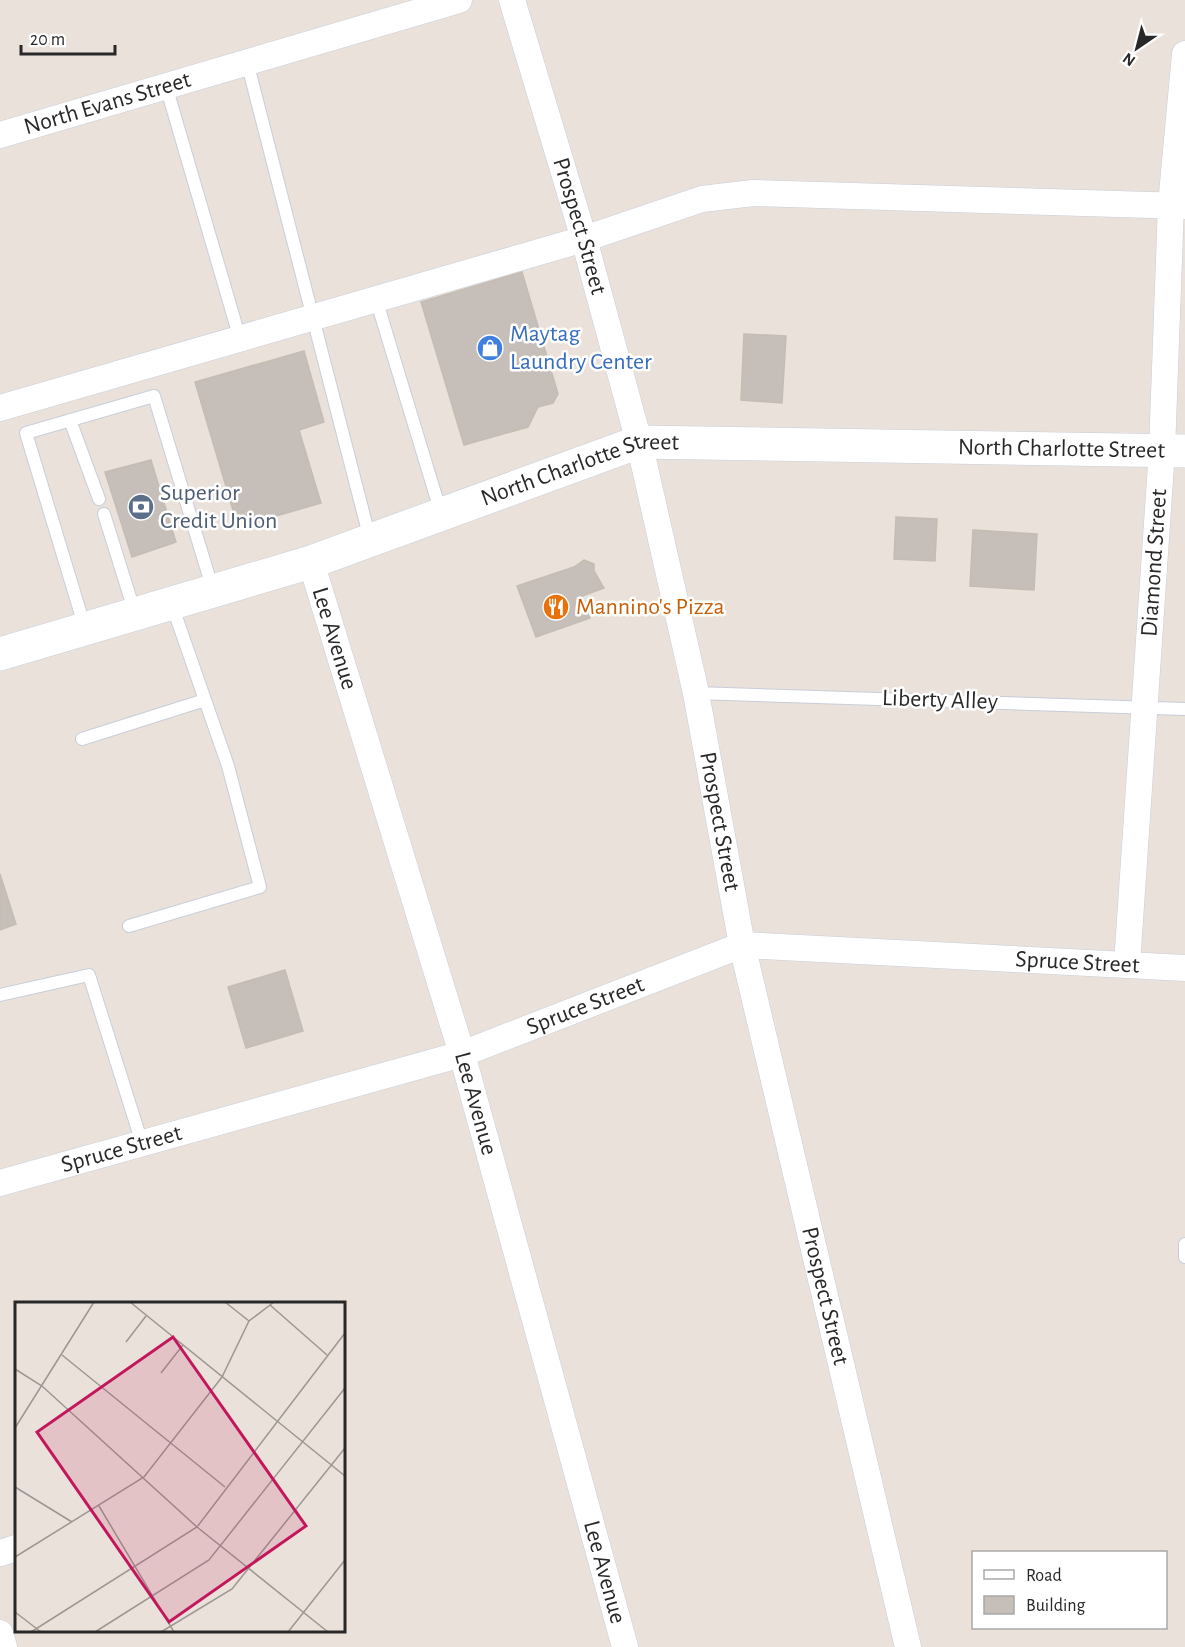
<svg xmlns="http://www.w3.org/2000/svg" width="1185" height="1647" viewBox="0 0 1185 1647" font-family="'Alegreya Sans',sans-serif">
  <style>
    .building { fill: #c5beb9; stroke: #c5bcb4; stroke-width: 1.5 }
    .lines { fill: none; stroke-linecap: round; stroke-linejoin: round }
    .lane-casing { stroke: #c8ced9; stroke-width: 14 }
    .street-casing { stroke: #c8ced9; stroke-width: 27 }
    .secondary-casing { stroke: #c8ced9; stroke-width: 34 }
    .lane { stroke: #fff; stroke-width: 12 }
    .street { stroke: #fff; stroke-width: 26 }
    .secondary { stroke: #fff; stroke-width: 33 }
    .labels { text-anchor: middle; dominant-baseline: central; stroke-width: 5; stroke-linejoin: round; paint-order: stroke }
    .street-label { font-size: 24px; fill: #282828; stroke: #fff }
    .shop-label { font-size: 24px; fill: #366cbe; stroke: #fff; text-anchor: start }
    .service-label { font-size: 24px; fill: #4e5e75; stroke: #fff; text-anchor: start }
    .food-label { font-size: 24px; fill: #c56008; stroke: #fff; text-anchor: start }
    .inset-road { fill: none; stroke: #9c9793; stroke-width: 1.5 }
    .view { fill: #c2185b; fill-opacity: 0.15; stroke: #c2185b; stroke-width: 3 }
    .inset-edge { fill: none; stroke: #282828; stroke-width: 3 }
  </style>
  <rect width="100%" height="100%" fill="#eae1da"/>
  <path class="building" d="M 522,272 L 558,394 L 553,403 L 538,407 L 528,427 L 464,445 L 421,302 Z
    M 744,334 L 786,336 L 782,403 L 741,400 Z
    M 304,351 L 324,422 L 299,430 L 321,503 L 238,527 L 195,382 Z
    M 151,460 L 176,542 L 132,557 L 105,472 Z
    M 896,517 L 937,519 L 935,561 L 894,559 Z
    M 973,530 L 1037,534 L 1034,590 L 970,586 Z
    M 584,560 L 594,564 L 594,571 L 604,588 L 582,596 L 590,618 L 536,637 L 517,586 L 574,567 Z
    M 0,874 L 16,924 L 0,930 Z
    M 285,970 L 303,1031 L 246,1048 L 228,987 Z"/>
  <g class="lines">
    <defs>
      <path id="lane" d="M 247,62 L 370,539
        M 166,86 L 240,339
        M 376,299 L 441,513
        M 70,420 L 99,499
        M 104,514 L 135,613
        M 85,628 L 26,433 L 154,396 L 213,590
        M 696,693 L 1185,709
        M 82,739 L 205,700
        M 129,926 L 260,887 L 228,766 L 172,605
        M 0,995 L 89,975 L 142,1143
        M 1185,1244 L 1185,1257"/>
      <g id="street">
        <path id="s1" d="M 512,0 L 584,239 L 639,442 L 696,693 L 742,945 L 908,1647"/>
        <path id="s2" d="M 0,135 L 459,0"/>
        <path d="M 0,408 L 584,239 L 702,199 L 753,193 L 1185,206"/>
        <path id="s3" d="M 311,562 L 462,1054 L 625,1647"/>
        <path id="s4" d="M 1127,964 L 1162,450 L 1171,205 L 1185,54"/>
        <path id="s5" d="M 0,1183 L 462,1054 L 742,945 L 1185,968"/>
        <path d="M 0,1553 L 16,1548"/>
        <path d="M 0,1633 L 4,1647"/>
      </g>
      <g id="secondary">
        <path id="s6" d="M 0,654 L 311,562 L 639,442 L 1185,451"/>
      </g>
    </defs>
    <use href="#lane" class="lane-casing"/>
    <use href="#street" class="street-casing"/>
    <use href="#secondary" class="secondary-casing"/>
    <use href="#lane" class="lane"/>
    <use href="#street" class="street"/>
    <use href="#secondary" class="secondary"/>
  </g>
  <defs>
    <symbol id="shop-disc" viewBox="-11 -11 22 22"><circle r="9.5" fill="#3f7fe0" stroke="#fff"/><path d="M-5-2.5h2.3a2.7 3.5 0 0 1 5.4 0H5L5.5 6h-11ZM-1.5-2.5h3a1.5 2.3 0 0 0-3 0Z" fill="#fff"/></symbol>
    <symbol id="bank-disc" viewBox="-11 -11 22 22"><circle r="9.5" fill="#5c6f8a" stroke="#fff"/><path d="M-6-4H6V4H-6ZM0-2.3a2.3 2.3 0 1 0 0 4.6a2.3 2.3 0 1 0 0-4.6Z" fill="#fff"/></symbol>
    <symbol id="restaurant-disc" viewBox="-11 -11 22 22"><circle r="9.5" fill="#e8710a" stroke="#fff"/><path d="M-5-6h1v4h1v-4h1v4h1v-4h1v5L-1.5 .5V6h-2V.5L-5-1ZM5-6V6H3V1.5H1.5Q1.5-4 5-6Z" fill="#fff"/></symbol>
  </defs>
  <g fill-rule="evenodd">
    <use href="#shop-disc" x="475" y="333" width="30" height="30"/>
    <use href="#bank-disc" x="126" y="492" width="30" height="30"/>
    <use href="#restaurant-disc" x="541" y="592" width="30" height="30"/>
  </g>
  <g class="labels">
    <g class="street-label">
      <text stroke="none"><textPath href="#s2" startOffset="112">North Evans Street</textPath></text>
      <text stroke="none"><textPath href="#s1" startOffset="236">Prospect Street</textPath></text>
      <text stroke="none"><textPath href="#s6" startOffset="1096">North Charlotte Street</textPath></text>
      <text stroke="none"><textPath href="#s6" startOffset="610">North Charlotte Street</textPath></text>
      <text stroke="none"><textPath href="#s4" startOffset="402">Diamond Street</textPath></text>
      <text stroke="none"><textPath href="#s3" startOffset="80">Lee Avenue</textPath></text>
      <text transform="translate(940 700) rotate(2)">Liberty Alley</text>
      <text stroke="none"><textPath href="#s1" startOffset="848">Prospect Street</textPath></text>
      <text stroke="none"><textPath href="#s5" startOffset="1116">Spruce Street</textPath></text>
      <text stroke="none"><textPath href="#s5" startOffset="612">Spruce Street</textPath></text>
      <text stroke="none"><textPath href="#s3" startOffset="566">Lee Avenue</textPath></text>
      <text stroke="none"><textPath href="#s5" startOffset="126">Spruce Street</textPath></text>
      <text stroke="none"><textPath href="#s1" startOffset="1334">Prospect Street</textPath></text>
      <text stroke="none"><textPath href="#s3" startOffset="1052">Lee Avenue</textPath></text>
    </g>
    <g class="shop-label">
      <text x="510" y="334">Maytag<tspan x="510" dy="28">Laundry Center</tspan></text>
    </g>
    <g class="service-label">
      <text x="160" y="493">Superior<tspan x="160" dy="28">Credit Union</tspan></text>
    </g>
    <g class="food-label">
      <text x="576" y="607">Mannino's Pizza</text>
    </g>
  </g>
  <g transform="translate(15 1302)">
    <rect width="330" height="330" fill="#eae1da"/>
    <path class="inset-road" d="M 115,0 L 330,174M 210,0 L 234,19M 255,3 L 312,53M 111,40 L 131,14M 47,53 L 210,185M 0,67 L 27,84 L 182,225 L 313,330M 146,71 L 168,43M 0,126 L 79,0M 0,185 L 57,220M 84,204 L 159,330M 0,255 L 129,175 L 207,75 L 234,19 L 259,0M 0,310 L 26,330M 16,330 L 182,225 L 330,31M 80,330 L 194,258 L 330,86M 146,330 L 217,287 L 330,146M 273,330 L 330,258"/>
    <path class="view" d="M 158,35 L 291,224 L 154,320 L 22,130 Z"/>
    <rect width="330" height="330" class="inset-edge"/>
  </g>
  <rect x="972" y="1551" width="195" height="78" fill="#ffffff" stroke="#a9a9a9" stroke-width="1.5"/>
  <rect x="984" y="1570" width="30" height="9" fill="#ffffff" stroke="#a9a9a9" stroke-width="1.5"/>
  <text x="1026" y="1581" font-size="18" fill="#282828">Road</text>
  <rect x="984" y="1596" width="30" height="18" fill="#c5beb9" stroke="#a9a9a9" stroke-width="1.5"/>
  <text x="1026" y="1611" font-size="18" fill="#282828">Building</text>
  <g transform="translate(1137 48) rotate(215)" stroke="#ffffff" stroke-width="4.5" paint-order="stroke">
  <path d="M0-4.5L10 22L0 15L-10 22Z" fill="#282828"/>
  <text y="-9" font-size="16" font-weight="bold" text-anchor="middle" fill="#282828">N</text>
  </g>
  <path d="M21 45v9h94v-9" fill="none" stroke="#282828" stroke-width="3"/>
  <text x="30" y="45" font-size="18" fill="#282828" stroke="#ffffff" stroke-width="4.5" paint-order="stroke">20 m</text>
</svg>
